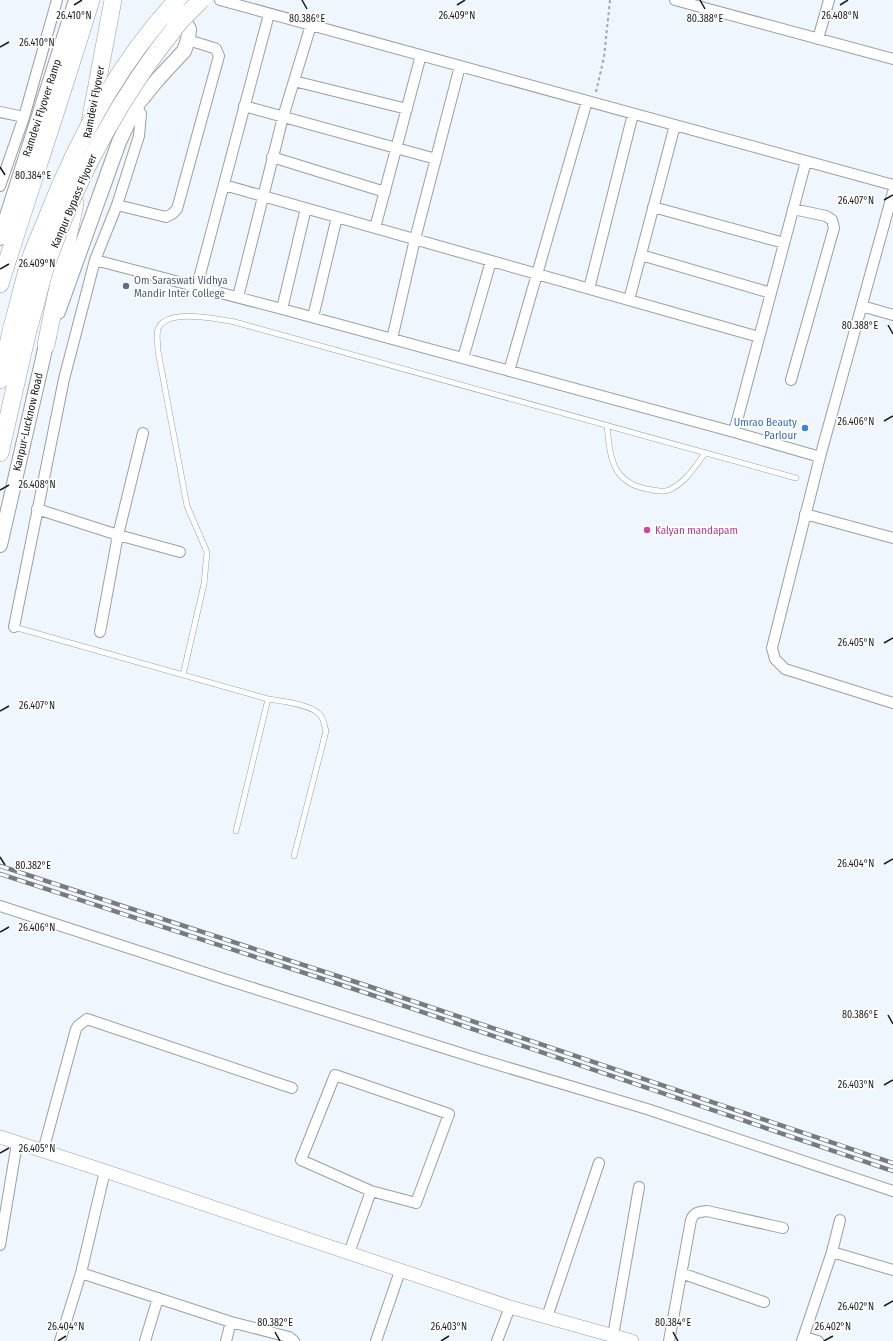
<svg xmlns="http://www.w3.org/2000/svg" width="893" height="1341" viewBox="0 0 893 1341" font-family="'Fira Sans Condensed',sans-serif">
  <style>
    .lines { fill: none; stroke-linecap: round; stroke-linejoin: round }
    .service-casing { stroke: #9a9fa5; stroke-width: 6 }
    .minor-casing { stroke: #9a9fa5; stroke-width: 12 }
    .tertiary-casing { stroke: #9a9fa5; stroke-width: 14 }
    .secondary-casing { stroke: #9a9fa5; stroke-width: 16 }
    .trunk-casing { stroke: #9a9fa5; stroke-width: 18 }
    .path { stroke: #a0a5aa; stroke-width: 2; stroke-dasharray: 3 3; stroke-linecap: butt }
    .service { stroke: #fff; stroke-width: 5 }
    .minor { stroke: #fff; stroke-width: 10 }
    .tertiary { stroke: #fff; stroke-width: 13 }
    .secondary { stroke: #fff; stroke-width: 14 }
    .trunk { stroke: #fff; stroke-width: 17 }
    .rail-casing { stroke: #767b7f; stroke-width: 4.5 }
    .rail { stroke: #fff; stroke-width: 3; stroke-dasharray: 9; stroke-linecap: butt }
    .trunk-bridge-casing { stroke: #9a9fa5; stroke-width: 18; stroke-linecap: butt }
    .trunk-bridge { stroke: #fff; stroke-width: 17 }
    .ticks { fill: none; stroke: #181b1d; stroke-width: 1.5 }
    .service-dot { fill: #5c6f8a; stroke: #fff; stroke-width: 1.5 }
    .shop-dot { fill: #3f7fe0; stroke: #fff; stroke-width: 1.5 }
    .hotel-dot { fill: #d1479c; stroke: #fff; stroke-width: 1.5 }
    .labels { text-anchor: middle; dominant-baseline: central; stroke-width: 3.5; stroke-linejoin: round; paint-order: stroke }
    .street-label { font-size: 11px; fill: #181b1d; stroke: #fff }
    .service-label { font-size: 11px; fill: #4e5e75; stroke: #fff; text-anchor: start }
    .shop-label { font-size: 11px; fill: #366cbe; stroke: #fff; text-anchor: end }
    .hotel-label { font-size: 11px; fill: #b23c85; stroke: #fff; text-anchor: start }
    .ticks-label { font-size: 10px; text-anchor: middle; fill: #181b1d; stroke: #fff; stroke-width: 3.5; stroke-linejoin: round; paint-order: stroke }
  </style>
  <rect width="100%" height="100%" fill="#f0f6fd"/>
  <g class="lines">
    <defs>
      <path id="service" d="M 607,425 C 610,456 611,482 647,489 C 654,490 662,493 669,490 C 685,483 695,467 705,453
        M 14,627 L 268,699 C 281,701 310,704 319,714 C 324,718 324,725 326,731 L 294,856
        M 183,675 L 204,584 L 207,552 L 187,506 L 158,351 C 158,345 156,335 158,329 C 166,308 213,319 231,321 L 796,478
        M 236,831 L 268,699"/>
      <path id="minor" d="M 220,0 L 893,185
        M 675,0 L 893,59
        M 818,39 L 829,0
        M 294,81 L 407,109
        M 244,106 L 436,159
        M 0,112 L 24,117
        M 272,157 L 385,192
        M 224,185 L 759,337
        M 0,186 L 24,117 L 57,0
        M 893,192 L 820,457 L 772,648 L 775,659 L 785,669 L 893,703
        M 117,205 L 166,217 L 172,214 L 177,209 L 219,56 L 216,49 L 214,48 L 188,40
        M 653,207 L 784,243
        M 375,228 L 421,55
        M 641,255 L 771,293
        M 95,260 L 282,309 L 734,432 L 820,457
        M 197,286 L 269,14
        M 589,289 L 633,114
        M 238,297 L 283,117 L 311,25
        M 629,300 L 675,125
        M 862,306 L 893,315
        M 282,309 L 306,208
        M 313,317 L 337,217
        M 392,339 L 415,239 L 460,66
        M 463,358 L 491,261
        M 509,371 L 587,101
        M 791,380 L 834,228 L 832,220 L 826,216 L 793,209
        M 734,432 L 806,161
        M 37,509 L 118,535 L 143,433
        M 805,514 L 893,538
        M 14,627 L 64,379 L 95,260 L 117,205 L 139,136 L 141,114 L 136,106
        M 100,632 L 118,535 L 180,552
        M 0,906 L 224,979 L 479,1059 L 647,1109 L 893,1191
        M 43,1151 L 76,1029 L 78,1026 L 87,1019 L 292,1088
        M 0,1245 L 17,1143
        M 832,1252 L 893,1270
        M 349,1253 L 371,1191 L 301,1160 L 335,1075 L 449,1114 L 416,1203 L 371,1191
        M 81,1273 L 231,1322 L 289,1337 L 294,1341
        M 681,1273 L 764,1302
        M 547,1317 L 599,1163
        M 613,1336 L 639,1187
        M 804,1337 L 818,1341
        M 60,1341 L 81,1273 L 105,1171
        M 145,1341 L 158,1298
        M 226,1341 L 231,1322
        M 376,1341 L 400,1271
        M 497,1341 L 510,1307
        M 669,1341 L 691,1220 C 694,1212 699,1212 707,1211 L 783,1228
        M 802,1341 L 832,1252 L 840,1220"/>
      <path id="tertiary" d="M 0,1137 L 105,1171 L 510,1307 L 632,1341"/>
      <path id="secondary" d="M 0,238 L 76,0
        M 58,312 L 119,142 L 136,106 L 158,79 L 184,51 L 188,40 L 189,29 L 178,9
        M 0,545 L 46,345 L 49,335"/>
      <path id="trunk" d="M 90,122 L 113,0
        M 0,284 C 30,189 62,95 91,0
        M 46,345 L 75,203
        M 0,380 L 12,327
        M 0,453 L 28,330"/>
    </defs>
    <use href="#service" class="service-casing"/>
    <use href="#minor" class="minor-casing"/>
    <use href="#tertiary" class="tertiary-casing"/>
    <use href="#secondary" class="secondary-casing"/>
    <use href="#trunk" class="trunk-casing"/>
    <path class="path" d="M 596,92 L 604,57 L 610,0"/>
    <use href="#service" class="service"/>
    <use href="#minor" class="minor"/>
    <use href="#tertiary" class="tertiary"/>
    <use href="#secondary" class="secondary"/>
    <use href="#trunk" class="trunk"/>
    <defs>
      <path id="rail" d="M 0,866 L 368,986 L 893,1163
        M 0,874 L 363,992 L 893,1171"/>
    </defs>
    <use href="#rail" class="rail-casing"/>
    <use href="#rail" class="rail"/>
    <defs>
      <path id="trunk-bridge" d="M 12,327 C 19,303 24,278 32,254 C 37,241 43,228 48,215 C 78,139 121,60 177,0
        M 28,330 C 35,308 40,284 47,263 C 77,176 121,95 178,24 C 185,15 194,8 201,0"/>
    </defs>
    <use href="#trunk-bridge" class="trunk-bridge-casing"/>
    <use href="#trunk-bridge" class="trunk-bridge"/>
  </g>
  <path class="ticks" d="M 302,0 L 307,9M 700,0 L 705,9M 74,5 L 82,0M 457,5 L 465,0M 840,5 L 848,0M 0,47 L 9,42M 0,167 L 5,175M 884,200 L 893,195M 0,269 L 9,264M 888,325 L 893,334M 884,421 L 893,416M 0,490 L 9,485M 884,643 L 893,638M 0,711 L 9,706M 0,857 L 5,865M 884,864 L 893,859M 0,932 L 9,927M 888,1015 L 893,1024M 884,1085 L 893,1080M 0,1153 L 9,1148M 884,1306 L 893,1301M 275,1332 L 280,1341M 673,1332 L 678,1341M 58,1341 L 66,1336M 441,1341 L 449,1336M 824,1341 L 833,1336"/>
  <circle class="service-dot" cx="126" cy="286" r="4"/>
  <circle class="shop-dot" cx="805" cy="428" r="4"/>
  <circle class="hotel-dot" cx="647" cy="530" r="4"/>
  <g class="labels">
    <g class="street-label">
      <text transform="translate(94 102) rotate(-79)">Ramdevi Flyover</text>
      <text transform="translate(42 108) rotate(-72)">Ramdevi Flyover Ramp</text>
      <text transform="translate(74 201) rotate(-67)">Kanpur Bypass Flyover</text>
      <text transform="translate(28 422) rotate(-77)">Kanpur-Lucknow Road</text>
    </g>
    <g class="service-label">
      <text x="134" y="280">Om Saraswati Vidhya<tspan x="134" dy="13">Mandir Inter College</tspan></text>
    </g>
    <g class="shop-label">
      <text x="797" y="422">Umrao Beauty<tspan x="797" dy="13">Parlour</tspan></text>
    </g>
    <g class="hotel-label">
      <text x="655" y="530">Kalyan mandapam</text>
    </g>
  </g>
  <g class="ticks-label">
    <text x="74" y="19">26.410°N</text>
    <text x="457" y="19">26.409°N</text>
    <text x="840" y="19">26.408°N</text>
    <text x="705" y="22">80.388°E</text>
    <text x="307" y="22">80.386°E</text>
    <text x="37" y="46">26.410°N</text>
    <text x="33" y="179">80.384°E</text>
    <text x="856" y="204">26.407°N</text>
    <text x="37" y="267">26.409°N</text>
    <text x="860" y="329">80.388°E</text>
    <text x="856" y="425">26.406°N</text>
    <text x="37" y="488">26.408°N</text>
    <text x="856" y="646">26.405°N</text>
    <text x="37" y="709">26.407°N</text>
    <text x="856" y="867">26.404°N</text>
    <text x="33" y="869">80.382°E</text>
    <text x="37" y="931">26.406°N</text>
    <text x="860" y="1018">80.386°E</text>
    <text x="856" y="1088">26.403°N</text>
    <text x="37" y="1152">26.405°N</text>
    <text x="856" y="1310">26.402°N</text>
    <text x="275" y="1326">80.382°E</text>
    <text x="673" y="1326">80.384°E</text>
    <text x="66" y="1330">26.404°N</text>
    <text x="449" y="1330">26.403°N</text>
    <text x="833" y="1330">26.402°N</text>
  </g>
</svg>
